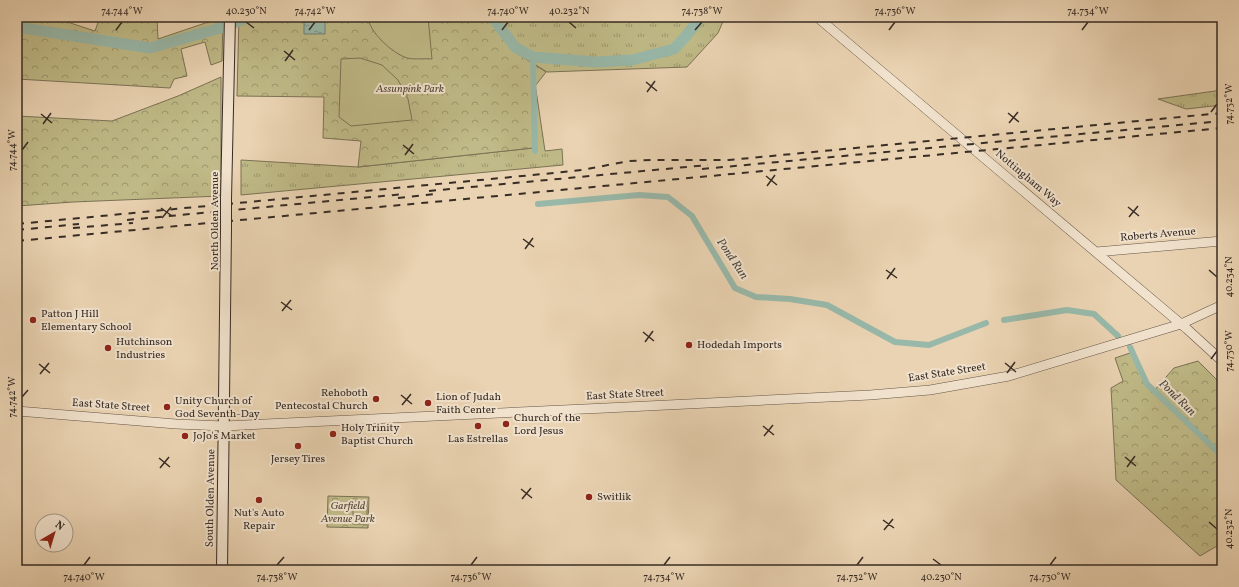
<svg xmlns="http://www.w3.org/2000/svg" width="1239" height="587" viewBox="0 0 1239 587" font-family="Vollkorn,serif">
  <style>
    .grass { fill: url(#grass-tufts); stroke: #7b7356 }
    .forest { fill: url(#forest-crowns); stroke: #7b7356 }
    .garden { fill: #bfba87; stroke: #7b7356 }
    .water { fill: url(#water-ripples); stroke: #718074 }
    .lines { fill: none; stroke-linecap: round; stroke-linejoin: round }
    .canal { stroke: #98b8a9; stroke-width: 6 }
    .river { stroke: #98b8a9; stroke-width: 11 }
    .tertiary-casing { stroke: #645648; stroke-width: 10 }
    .secondary-casing { stroke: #372c25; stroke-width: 12 }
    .tertiary { stroke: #f1e2cd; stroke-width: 9 }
    .secondary { stroke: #f1e2cd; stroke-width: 10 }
    .rail { stroke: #372c25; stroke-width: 2; stroke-dasharray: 7 7; stroke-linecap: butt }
    .secondary-bridge-casing { stroke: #372c25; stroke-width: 12; stroke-linecap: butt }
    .secondary-bridge { stroke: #f1e2cd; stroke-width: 10 }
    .ticks { fill: none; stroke: #372c25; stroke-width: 1.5 }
    .poi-dot { fill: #8f2418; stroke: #f1e2cd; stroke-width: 1.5 }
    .labels { text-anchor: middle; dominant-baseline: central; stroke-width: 4; stroke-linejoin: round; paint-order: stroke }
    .park-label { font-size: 11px; font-style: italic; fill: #524839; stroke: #f1e2cd }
    .street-label { font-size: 11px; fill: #372c25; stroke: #f1e2cd }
    .poi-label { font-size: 11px; fill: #372c25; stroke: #f1e2cd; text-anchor: start }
    .water-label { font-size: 12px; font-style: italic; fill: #4a483f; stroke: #f1e2cd }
    .neatline { fill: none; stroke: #372c25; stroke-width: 1.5 }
    .ticks-label { font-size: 10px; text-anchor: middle; fill: #372c25 }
  </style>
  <defs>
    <pattern id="grass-tufts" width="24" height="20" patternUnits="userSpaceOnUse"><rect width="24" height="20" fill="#bfba87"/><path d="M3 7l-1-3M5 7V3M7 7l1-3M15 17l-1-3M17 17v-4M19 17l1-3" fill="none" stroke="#9c976e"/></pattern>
    <pattern id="forest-crowns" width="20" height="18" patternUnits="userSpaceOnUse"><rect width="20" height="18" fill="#bfba87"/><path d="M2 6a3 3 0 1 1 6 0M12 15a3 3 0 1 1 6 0" fill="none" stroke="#9c976e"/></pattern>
    <pattern id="water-ripples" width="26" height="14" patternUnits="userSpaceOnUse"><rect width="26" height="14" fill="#98b8a9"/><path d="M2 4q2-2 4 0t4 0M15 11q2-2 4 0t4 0" fill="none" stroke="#7d9689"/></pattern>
  </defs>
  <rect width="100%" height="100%" fill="#ead3b2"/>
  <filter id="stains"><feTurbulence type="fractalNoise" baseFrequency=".005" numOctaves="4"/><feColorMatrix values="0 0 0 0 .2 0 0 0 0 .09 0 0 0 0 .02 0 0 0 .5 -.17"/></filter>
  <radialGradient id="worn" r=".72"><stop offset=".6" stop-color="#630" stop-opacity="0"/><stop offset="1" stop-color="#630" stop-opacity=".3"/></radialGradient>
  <path class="grass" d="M 497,17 L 725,17 L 718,33 L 687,67 L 547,72 L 512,50 L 493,24 Z
    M 532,90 L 536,90 L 545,151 L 562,149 L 563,165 L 241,195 L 241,160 L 358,167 L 533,148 Z
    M 1222,90 L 1222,105 L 1186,109 L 1158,99 Z"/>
  <path class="forest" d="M 23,17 L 52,17 L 95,31 L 100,17 L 157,17 L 158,39 L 223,17 L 222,61 L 211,65 L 205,42 L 181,49 L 187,76 L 174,79 L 170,88 L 17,79 L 17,21 L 21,21 Z
    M 239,17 L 497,17 L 493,24 L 512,50 L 546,72 L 532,90 L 533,148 L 358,167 L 361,141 L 323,138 L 324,97 L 237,96 Z
    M 221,77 L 221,196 L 73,202 L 17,206 L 17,116 L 112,121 L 178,96 Z
    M 1133,352 L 1152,393 L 1174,368 L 1198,361 L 1222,385 L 1222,543 L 1200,556 L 1116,480 L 1111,388 L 1123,381 L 1115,358 Z
    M 328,496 L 369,497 L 368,528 L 327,527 Z"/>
  <path class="garden" d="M 368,17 L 428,17 L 432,59 C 425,58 414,60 407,58 C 392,53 369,32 368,17 Z
    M 360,58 L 382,65 L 398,80 L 408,99 L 412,120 L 351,126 L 339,117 L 341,59 Z
    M 353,501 L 367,501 L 367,524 L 353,524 Z"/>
  <path class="water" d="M 304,22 L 325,22 L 325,34 L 304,34 Z"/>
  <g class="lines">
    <path class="canal" d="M 533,57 L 535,151
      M 538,204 L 639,195 L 668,197 L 692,216 L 735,288 L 756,297 L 790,299 L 827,305 L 895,342 L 929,345 L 986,323
      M 1004,320 L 1067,310 L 1094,314 L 1118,336
      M 1130,347 L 1147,384 L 1222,456"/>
    <path class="river" d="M 492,17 L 515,47 L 533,57 L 595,62 L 632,60 L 674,49 L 686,36 L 701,17
      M 17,27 L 150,48 L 217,29 L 249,17"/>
    <defs>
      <path id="tertiary" d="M 817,17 L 1187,329 L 1222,361
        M 1096,252 L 1222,241
        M 17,411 L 176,424 L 224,426 L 606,408 L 870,395 L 930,390 L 1009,376 L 1181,324 L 1222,305"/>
      <path id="secondary" d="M 226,199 L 230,17
        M 222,570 L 226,229"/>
    </defs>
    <use href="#tertiary" class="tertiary-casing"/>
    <use href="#secondary" class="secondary-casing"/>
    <use href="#tertiary" class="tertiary"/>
    <use href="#secondary" class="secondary"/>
    <path class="rail" d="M 702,169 L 1222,121
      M 429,191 L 708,165
      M 398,198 L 435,194
      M 127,220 L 404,194
      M 17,224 L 554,173 L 582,170 L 629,161 L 651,160 L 729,160 L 1222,113
      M 73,228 L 133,223
      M 17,230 L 79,224
      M 17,241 L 1222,128"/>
    <defs>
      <path id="secondary-bridge" d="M 226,199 L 226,229"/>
    </defs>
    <use href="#secondary-bridge" class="secondary-bridge-casing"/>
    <use href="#secondary-bridge" class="secondary-bridge"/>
  </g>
  <path class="ticks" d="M 246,22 L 254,28M 569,22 L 576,28M 116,30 L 122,22M 309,30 L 315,22M 502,30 L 508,22M 695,30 L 702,22M 889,30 L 895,22M 1082,30 L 1088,22M 284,51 L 295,60M 285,61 L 293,50M 646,82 L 657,91M 647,92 L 655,81M 1211,112 L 1217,104M 1008,113 L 1019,122M 41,114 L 52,123M 1009,123 L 1018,112M 43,124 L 51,113M 403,145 L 414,154M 22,150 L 28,142M 405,155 L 413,144M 766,176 L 777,185M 767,186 L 775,175M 1128,207 L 1139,216M 161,208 L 172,216M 1129,217 L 1138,206M 162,218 L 171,207M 523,239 L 534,247M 525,249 L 533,238M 886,270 L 897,278M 1209,270 L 1217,277M 887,279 L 895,268M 281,302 L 292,310M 282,311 L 291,300M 643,332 L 654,341M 645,342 L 653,331M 1211,359 L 1217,351M 1005,363 L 1016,372M 39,364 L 50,373M 1007,373 L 1015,362M 40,374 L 49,363M 401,395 L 412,404M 22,397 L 28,390M 402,405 L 411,394M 763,426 L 774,435M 764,436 L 773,425M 1125,457 L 1136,466M 159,458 L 170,467M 1127,467 L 1135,456M 160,468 L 169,457M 521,489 L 532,498M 522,499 L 531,488M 883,520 L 894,528M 1209,522 L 1217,529M 884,530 L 893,519M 933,559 L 941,565M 84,565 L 90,557M 277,565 L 284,557M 471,565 L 477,557M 664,565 L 670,557M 857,565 L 863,557M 1050,565 L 1056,557"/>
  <g class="poi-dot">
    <circle cx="33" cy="320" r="4"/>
    <circle cx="689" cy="345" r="4"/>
    <circle cx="108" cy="348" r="4"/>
    <circle cx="376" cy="399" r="4"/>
    <circle cx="428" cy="403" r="4"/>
    <circle cx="167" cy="407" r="4"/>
    <circle cx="506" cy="424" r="4"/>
    <circle cx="478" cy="426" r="4"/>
    <circle cx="333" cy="434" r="4"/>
    <circle cx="185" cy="436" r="4"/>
    <circle cx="298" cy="446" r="4"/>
    <circle cx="589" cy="497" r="4"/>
    <circle cx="259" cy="500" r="4"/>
  </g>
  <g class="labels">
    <g class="park-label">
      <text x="410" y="89">Assunpink Park</text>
      <text x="348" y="506">Garfield<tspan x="348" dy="13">Avenue Park</tspan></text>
    </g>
    <g class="street-label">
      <text transform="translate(1028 179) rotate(40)">Nottingham Way</text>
      <text transform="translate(215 221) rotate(-90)">North Olden Avenue</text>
      <text transform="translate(1158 235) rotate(-5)">Roberts Avenue</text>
      <text transform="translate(947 373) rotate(-9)">East State Street</text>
      <text transform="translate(625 395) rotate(-3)">East State Street</text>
      <text transform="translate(111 406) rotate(4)">East State Street</text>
      <text transform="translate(211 498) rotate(-89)">South Olden Avenue</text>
    </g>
    <g class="poi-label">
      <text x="41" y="314">Patton J Hill<tspan x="41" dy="13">Elementary School</tspan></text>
      <text x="116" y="342">Hutchinson<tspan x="116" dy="13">Industries</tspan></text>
      <text x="697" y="345">Hodedah Imports</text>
      <text x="368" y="393" text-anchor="end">Rehoboth<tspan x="368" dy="13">Pentecostal Church</tspan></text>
      <text x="436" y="397">Lion of Judah<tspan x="436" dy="13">Faith Center</tspan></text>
      <text x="175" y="401">Unity Church of<tspan x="175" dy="13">God Seventh-Day</tspan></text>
      <text x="514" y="418">Church of the<tspan x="514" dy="13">Lord Jesus</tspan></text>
      <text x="341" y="428">Holy Trinity<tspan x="341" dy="13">Baptist Church</tspan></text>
      <text x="193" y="436">JoJo's Market</text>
      <text x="478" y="439" text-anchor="middle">Las Estrellas</text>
      <text x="298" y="459" text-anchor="middle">Jersey Tires</text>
      <text x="597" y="497">Switlik</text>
      <text x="259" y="513" text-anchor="middle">Nut's Auto<tspan x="259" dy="13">Repair</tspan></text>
    </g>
    <g class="water-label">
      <text transform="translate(732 259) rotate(56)">Pond Run</text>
      <text transform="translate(1177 398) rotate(44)">Pond Run</text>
    </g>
  </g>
  <rect width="1239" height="587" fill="none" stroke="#ead3b2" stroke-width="44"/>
  <g transform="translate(54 533) rotate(38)"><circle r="19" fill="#f1e2cd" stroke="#a7998a"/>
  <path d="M0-3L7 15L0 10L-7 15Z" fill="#8f2418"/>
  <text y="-6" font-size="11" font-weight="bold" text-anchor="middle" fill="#372c25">N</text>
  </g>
  <rect x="22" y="22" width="1195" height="543" class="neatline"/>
  <g class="ticks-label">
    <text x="122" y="14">74.744°W</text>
    <text x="246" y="14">40.230°N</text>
    <text x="315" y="14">74.742°W</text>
    <text x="508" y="14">74.740°W</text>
    <text x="569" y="14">40.232°N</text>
    <text x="702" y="14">74.738°W</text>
    <text x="895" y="14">74.736°W</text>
    <text x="1088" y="14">74.734°W</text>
    <text transform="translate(1228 104) rotate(-90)" y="4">74.732°W</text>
    <text transform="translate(11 150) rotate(-90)" y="4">74.744°W</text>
    <text transform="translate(1228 277) rotate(-90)" y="4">40.234°N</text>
    <text transform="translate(1228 351) rotate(-90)" y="4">74.730°W</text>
    <text transform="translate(11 397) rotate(-90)" y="4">74.742°W</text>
    <text transform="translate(1228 529) rotate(-90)" y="4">40.232°N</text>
    <text x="84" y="580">74.740°W</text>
    <text x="277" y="580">74.738°W</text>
    <text x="471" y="580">74.736°W</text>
    <text x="664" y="580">74.734°W</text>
    <text x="857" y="580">74.732°W</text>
    <text x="941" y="580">40.230°N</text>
    <text x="1050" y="580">74.730°W</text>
  </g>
  <rect width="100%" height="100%" filter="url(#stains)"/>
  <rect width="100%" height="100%" fill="url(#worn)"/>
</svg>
